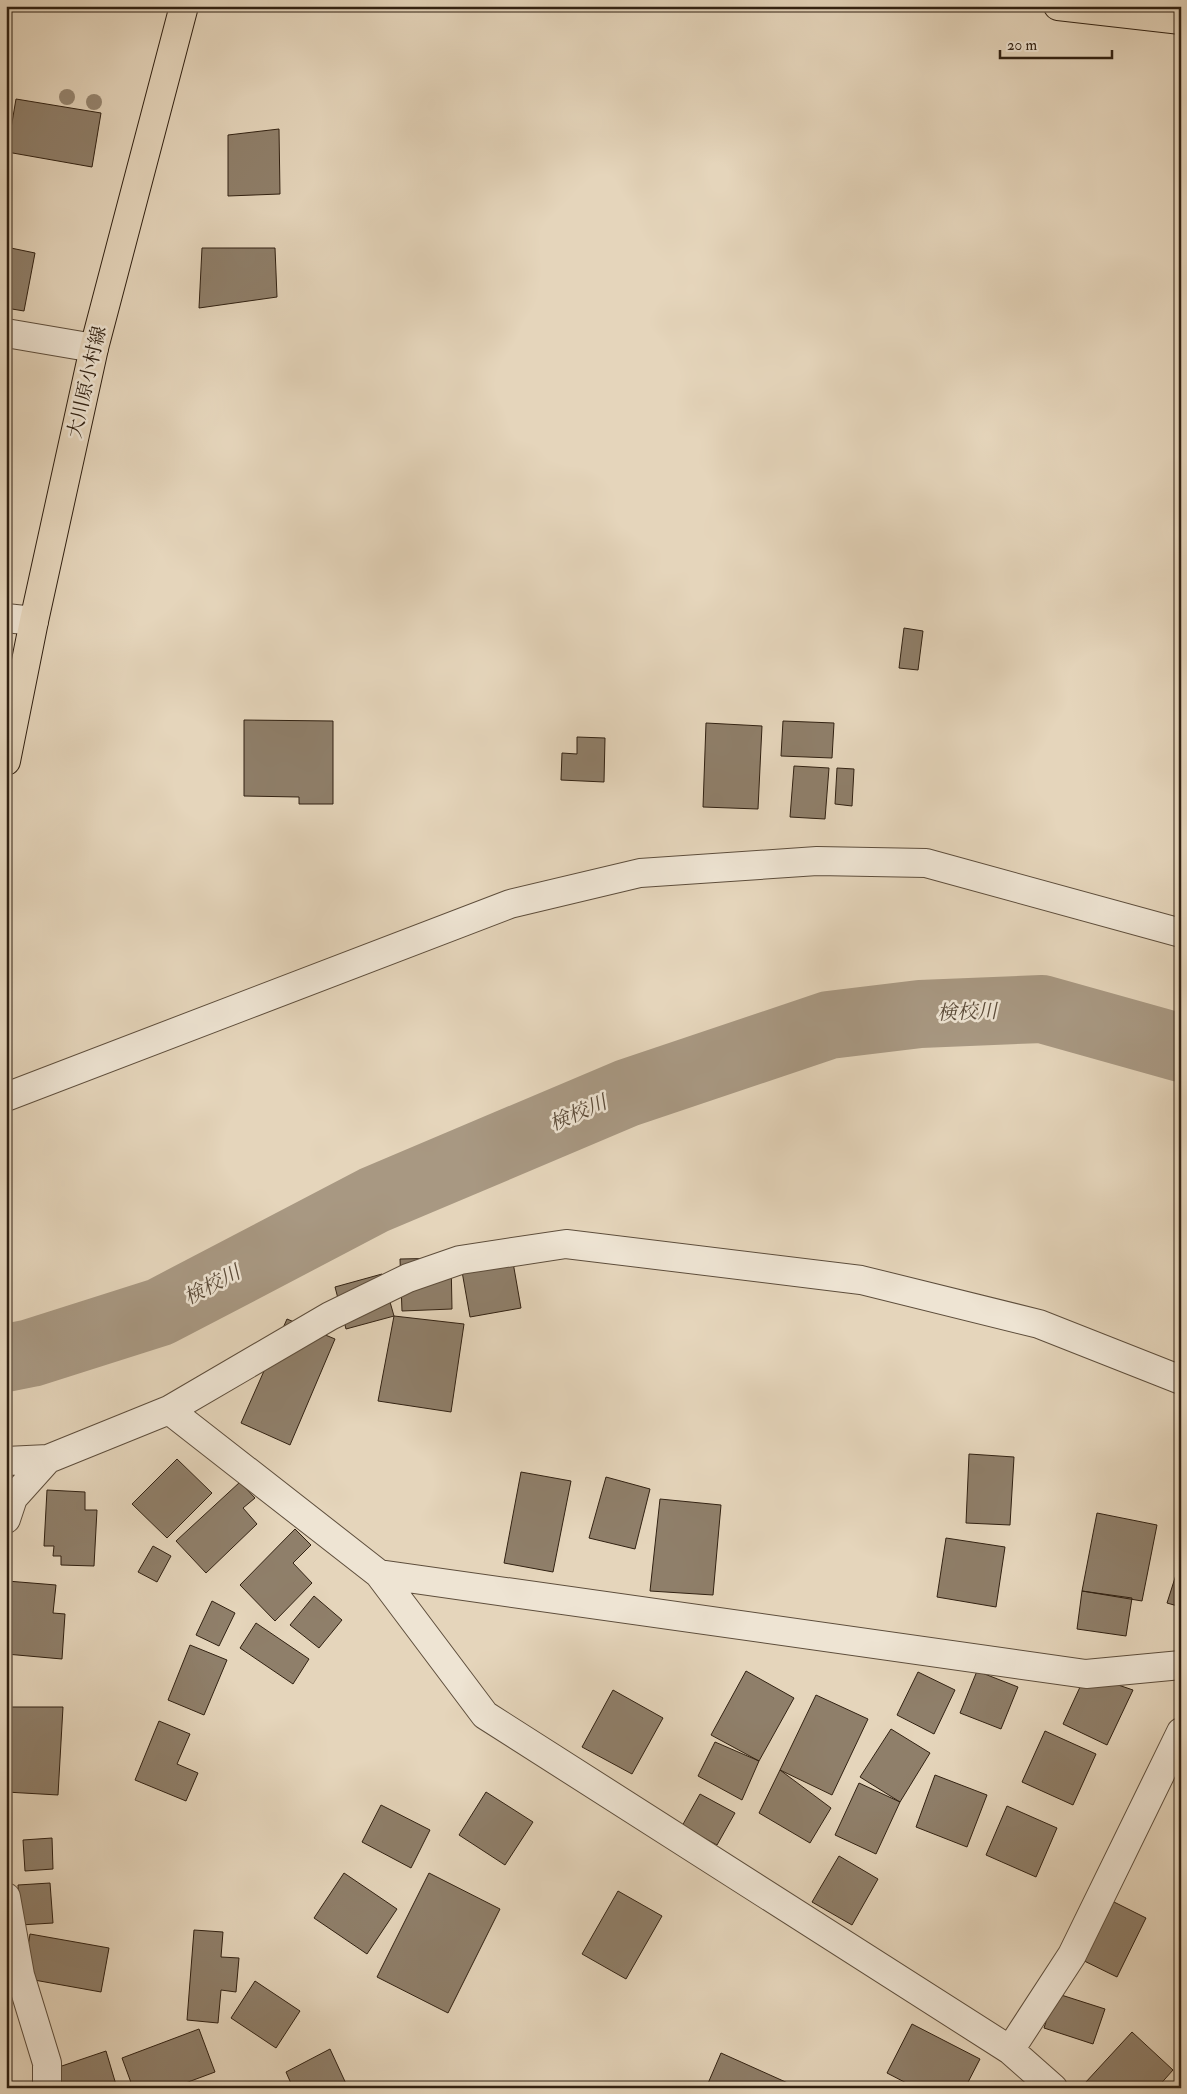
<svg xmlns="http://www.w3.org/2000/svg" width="1187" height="2094" viewBox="0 0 1187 2094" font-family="'IM FELL Double Pica','Noto Serif JP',serif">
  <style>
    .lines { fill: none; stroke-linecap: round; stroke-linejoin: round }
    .river { stroke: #a89882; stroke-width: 68 }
    .building { fill: #8f7f6a; stroke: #312112 }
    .minor-casing { stroke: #5e4e3c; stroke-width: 30 }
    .major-casing { stroke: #312112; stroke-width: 30 }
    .highway-casing { stroke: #312112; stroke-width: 30 }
    .minor { stroke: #eee4d3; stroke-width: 28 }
    .major { stroke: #e5d5bb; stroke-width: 28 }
    .highway { stroke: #e5d5bb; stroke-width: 28 }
    .tree { fill: #968671 }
    .labels { text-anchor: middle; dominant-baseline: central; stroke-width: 5; stroke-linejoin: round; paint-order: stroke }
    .street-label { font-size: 19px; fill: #312112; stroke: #eee4d3 }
    .water-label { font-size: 20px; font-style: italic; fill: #5b4b39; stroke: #eee4d3 }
  </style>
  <rect width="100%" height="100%" fill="#e5d5bb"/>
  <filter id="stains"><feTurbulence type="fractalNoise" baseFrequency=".004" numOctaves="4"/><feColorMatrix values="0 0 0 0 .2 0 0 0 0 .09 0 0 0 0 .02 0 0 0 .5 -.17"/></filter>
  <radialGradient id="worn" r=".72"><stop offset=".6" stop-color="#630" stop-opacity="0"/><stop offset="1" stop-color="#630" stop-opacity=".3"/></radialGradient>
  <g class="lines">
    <path class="river" d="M 6,1358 L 31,1353 L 160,1312 L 374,1200 L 627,1093 L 829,1025 L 920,1014 L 1042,1009 L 1181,1048"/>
  </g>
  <path class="building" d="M 16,99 L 101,113 L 92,167 L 7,152 Z
    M 279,129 L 280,194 L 228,196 L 228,135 Z
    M 6,247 L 35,253 L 24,311 L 6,308 Z
    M 202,248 L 275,248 L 277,297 L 199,308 Z
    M 904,628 L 923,631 L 918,670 L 899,668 Z
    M 244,720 L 333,721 L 333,804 L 299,804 L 299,797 L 244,796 Z
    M 783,721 L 834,723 L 832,758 L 781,756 Z
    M 706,723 L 762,726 L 758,809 L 703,807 Z
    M 577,737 L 605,738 L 604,782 L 561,780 L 562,753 L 577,754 Z
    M 794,766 L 829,768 L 825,819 L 790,817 Z
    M 837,768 L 854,769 L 852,806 L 835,804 Z
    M 511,1251 L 521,1308 L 470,1317 L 460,1260 Z
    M 451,1258 L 452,1309 L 402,1311 L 400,1259 Z
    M 382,1274 L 394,1316 L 346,1329 L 335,1287 Z
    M 394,1316 L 464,1324 L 451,1412 L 378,1401 Z
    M 287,1319 L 335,1339 L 290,1445 L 241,1423 Z
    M 969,1454 L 1014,1457 L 1010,1525 L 966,1523 Z
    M 177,1459 L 212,1493 L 167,1538 L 132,1504 Z
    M 521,1472 L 571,1481 L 553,1572 L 504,1563 Z
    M 606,1477 L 650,1489 L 635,1549 L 589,1538 Z
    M 240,1482 L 255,1498 L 243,1508 L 257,1524 L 206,1573 L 176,1541 Z
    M 47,1490 L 85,1492 L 85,1510 L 97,1510 L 94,1566 L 61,1565 L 61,1556 L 53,1556 L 54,1546 L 44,1546 Z
    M 660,1499 L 721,1505 L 713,1595 L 650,1591 Z
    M 1097,1513 L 1157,1525 L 1142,1601 L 1082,1591 Z
    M 295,1529 L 311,1545 L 293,1563 L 312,1583 L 275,1621 L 240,1585 Z
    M 946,1538 L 1005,1547 L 996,1607 L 937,1597 Z
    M 153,1546 L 171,1556 L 157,1582 L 138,1572 Z
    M 1181,1559 L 1181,1607 L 1167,1603 Z
    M 7,1581 L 56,1585 L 53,1613 L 65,1614 L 62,1659 L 6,1654 Z
    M 1082,1591 L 1132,1598 L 1126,1636 L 1077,1629 Z
    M 314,1596 L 342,1620 L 319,1648 L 290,1625 Z
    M 212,1601 L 235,1613 L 219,1646 L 196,1635 Z
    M 256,1623 L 309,1659 L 293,1684 L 240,1648 Z
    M 190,1645 L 227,1660 L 204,1715 L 168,1700 Z
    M 746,1671 L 794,1698 L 759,1761 L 711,1735 Z
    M 977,1671 L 1018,1687 L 1001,1729 L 960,1713 Z
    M 918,1672 L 955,1690 L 934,1734 L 897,1715 Z
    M 1086,1674 L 1133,1690 L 1107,1745 L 1063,1724 Z
    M 613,1690 L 663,1718 L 632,1774 L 582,1747 Z
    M 816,1695 L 868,1719 L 832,1795 L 780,1770 Z
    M 6,1707 L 63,1707 L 58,1795 L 6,1792 Z
    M 159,1721 L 190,1734 L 177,1764 L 198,1773 L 186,1801 L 135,1780 Z
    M 891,1729 L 930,1753 L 900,1802 L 860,1777 Z
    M 1045,1731 L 1096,1754 L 1073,1805 L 1022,1782 Z
    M 715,1742 L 759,1761 L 742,1800 L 698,1776 Z
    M 780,1770 L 831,1808 L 810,1843 L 759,1813 Z
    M 935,1775 L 987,1795 L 967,1847 L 916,1827 Z
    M 859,1783 L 900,1802 L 876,1854 L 835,1835 Z
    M 486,1792 L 533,1822 L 505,1865 L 459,1835 Z
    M 700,1794 L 735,1813 L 717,1845 L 682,1826 Z
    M 381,1805 L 430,1830 L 411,1868 L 362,1842 Z
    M 1007,1806 L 1057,1828 L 1036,1877 L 986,1855 Z
    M 52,1838 L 53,1869 L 25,1871 L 23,1840 Z
    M 839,1856 L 878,1879 L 852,1925 L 812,1902 Z
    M 344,1873 L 397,1909 L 367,1954 L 314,1918 Z
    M 429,1873 L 500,1909 L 448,2013 L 377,1977 Z
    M 50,1883 L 53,1923 L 20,1925 L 18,1885 Z
    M 618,1891 L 662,1916 L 626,1979 L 582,1954 Z
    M 1102,1896 L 1146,1918 L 1117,1977 L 1072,1955 Z
    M 194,1930 L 223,1932 L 221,1957 L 239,1958 L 236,1992 L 221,1990 L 218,2023 L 187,2020 Z
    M 30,1934 L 109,1948 L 101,1992 L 23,1978 Z
    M 255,1981 L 300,2011 L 276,2048 L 231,2018 Z
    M 1055,1993 L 1105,2009 L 1093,2044 L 1044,2028 Z
    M 912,2024 L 980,2059 L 965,2088 L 916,2088 L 887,2073 Z
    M 199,2029 L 215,2072 L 172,2088 L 133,2088 L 122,2058 Z
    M 1132,2032 L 1173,2070 L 1157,2088 L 1090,2088 L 1085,2083 Z
    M 330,2049 L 348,2088 L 293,2088 L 286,2072 Z
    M 106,2051 L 117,2088 L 56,2088 L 50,2070 Z
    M 721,2053 L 799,2088 L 706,2088 Z"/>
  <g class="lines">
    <defs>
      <path id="minor" d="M 6,333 L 94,348
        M 6,618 L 34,621
        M 6,1097 L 510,904 L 640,873 L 817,861 L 926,863 L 1181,933
        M 169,1410 L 379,1574 L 485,1715 L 1010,2050 L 1053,2088
        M 6,1461 L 48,1459 L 169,1410 L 330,1316 L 408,1278 L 460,1260 L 566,1244 L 861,1280 L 1039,1324 L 1181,1380
        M 6,1519 L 13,1498 L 48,1459
        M 379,1574 L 1086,1674 L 1181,1665
        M 6,1897 L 20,1975 L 47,2063 L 47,2088
        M 1010,2050 L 1072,1955 L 1181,1732"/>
      <path id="major" d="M 6,761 L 34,621 L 94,348 L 184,6"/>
      <path id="highway" d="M 1058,6 L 1181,20"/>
    </defs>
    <use href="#minor" class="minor-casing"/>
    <use href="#major" class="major-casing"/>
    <use href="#highway" class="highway-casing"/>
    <use href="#minor" class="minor"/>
    <use href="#major" class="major"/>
    <use href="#highway" class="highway"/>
  </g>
  <g class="tree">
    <circle cx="67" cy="97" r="8"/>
    <circle cx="94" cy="102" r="8"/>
  </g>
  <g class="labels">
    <g class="street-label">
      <text transform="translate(87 382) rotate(-77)">大川原小村線</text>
    </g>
    <g class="water-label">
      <text transform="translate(967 1012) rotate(-2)">検校川</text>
      <text transform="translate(578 1113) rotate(-23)">検校川</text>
      <text transform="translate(212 1285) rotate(-28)">検校川</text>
    </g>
  </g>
  <rect width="1187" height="2094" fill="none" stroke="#e5d5bb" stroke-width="25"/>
  <rect x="8" y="8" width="1172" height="2079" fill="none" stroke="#312112" stroke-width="2.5"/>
  <rect x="12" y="12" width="1162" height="2069" fill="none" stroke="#312112"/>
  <path d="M1000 50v8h112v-8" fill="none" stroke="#312112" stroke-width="2.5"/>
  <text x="1007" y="50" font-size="15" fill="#312112" stroke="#eee4d3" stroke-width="4" paint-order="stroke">20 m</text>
  <rect width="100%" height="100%" filter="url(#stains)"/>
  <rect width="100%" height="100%" fill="url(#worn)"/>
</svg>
